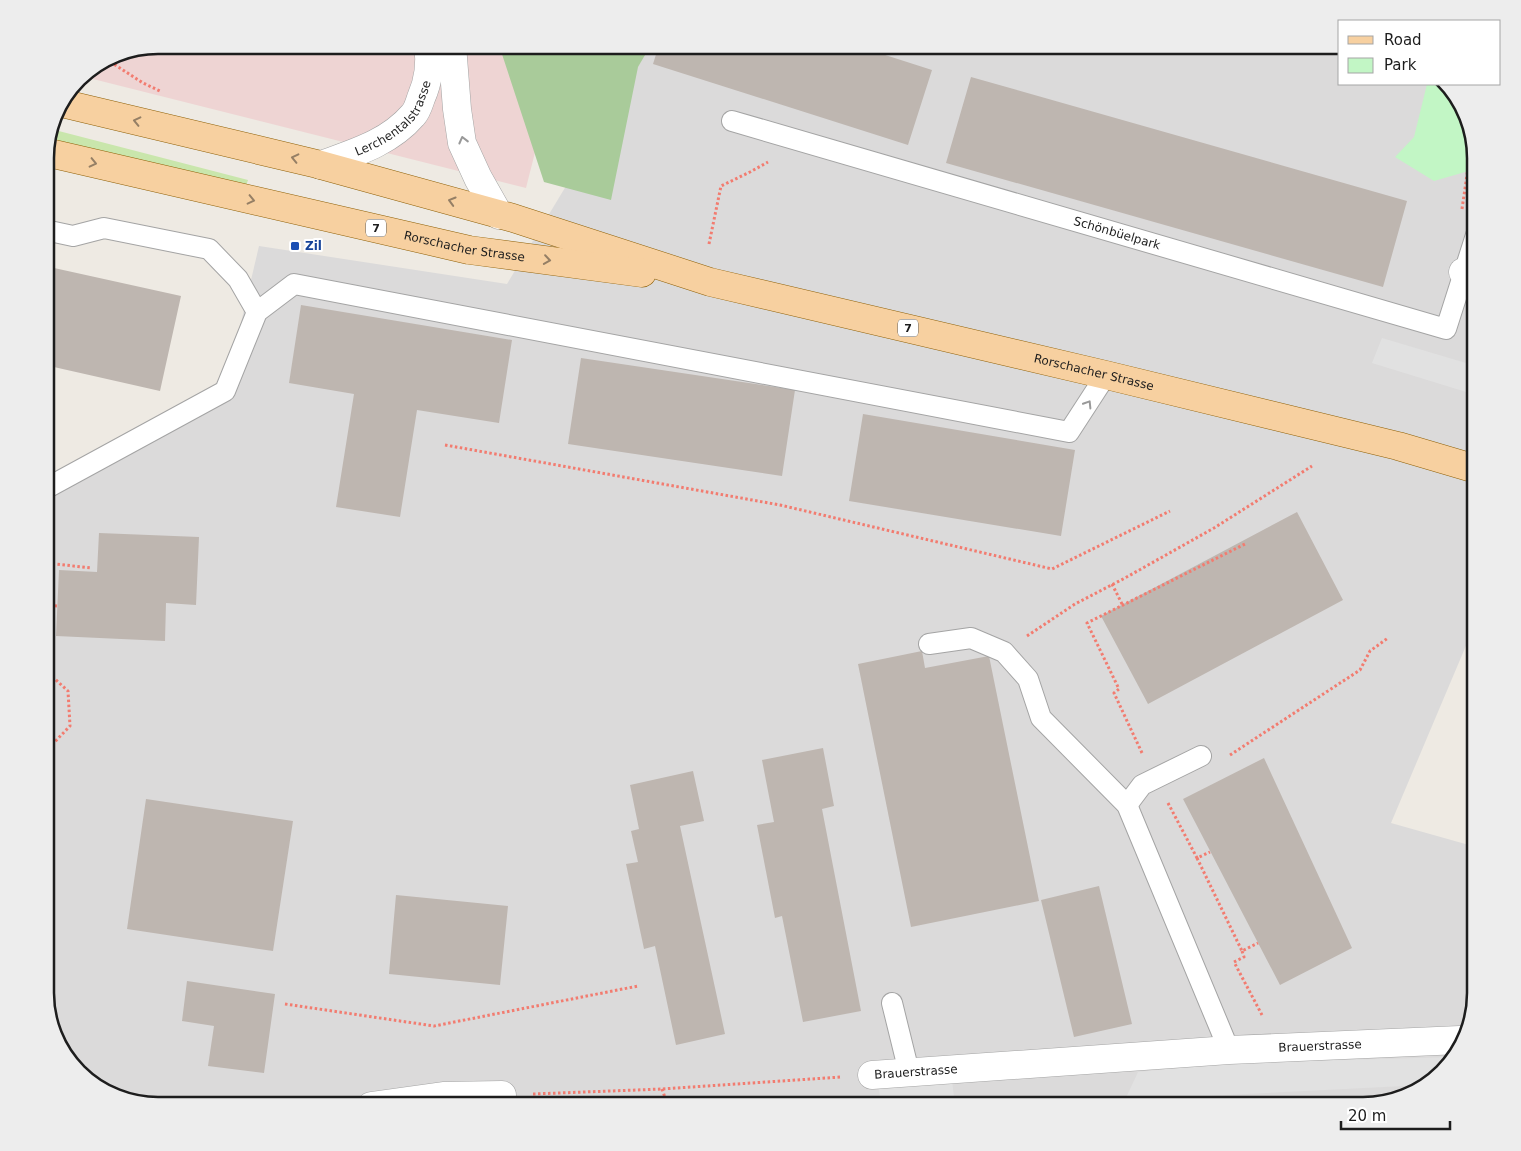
<svg xmlns="http://www.w3.org/2000/svg" width="1521" height="1151" viewBox="0 0 1521 1151" font-family="'DejaVu Sans',sans-serif">
  <style>
    .residential { fill: #dbdada }
    .commercial { fill: #eed4d3 }
    .grass { fill: #c9e6ac }
    .forest { fill: #a9cb9a }
    .park { fill: #c2f6c5 }
    .parking { fill: #e1e1e1 }
    .building { fill: #beb6b0 }
    .lines { fill: none; stroke-linecap: round; stroke-linejoin: round }
    .lane-casing { stroke: #a4a4a4; stroke-width: 22 }
    .street-casing { stroke: #a4a4a4; stroke-width: 29 }
    .primary-casing { stroke: #8e6008; stroke-width: 29 }
    .path { stroke: #f27c70; stroke-width: 3; stroke-dasharray: 2.5 2.5; stroke-linecap: butt }
    .lane { stroke: #fff; stroke-width: 20 }
    .street { stroke: #fff; stroke-width: 28 }
    .primary { stroke: #f7d0a0; stroke-width: 28 }
    .oneway { stroke: #957f65 }
    .oneway2 { stroke: #999 }
    .transit-dot { fill: #1a4fb4; stroke: #fff; stroke-width: 2 }
    .labels { text-anchor: middle; dominant-baseline: central; stroke-width: 4; stroke-linejoin: round; paint-order: stroke }
    .shield { fill: #fff; stroke: #616161; stroke-width: 1 }
    .shield-label { font-size: 11px; font-weight: bold; fill: #1d1d1d }
    .street-label { font-size: 12px; fill: #1d1d1d; stroke: #fff }
    .transit-label { font-size: 12px; font-weight: bold; fill: #164399; stroke: #fff; text-anchor: start }
    .rim { fill: none; stroke: #1d1d1d; stroke-width: 2.5 }
  </style>
  <rect width="100%" height="100%" fill="#eeeae3"/>
  <path class="residential" d="M 651,45 L 1340,45 L 1340,84 L 1444,84 L 1464,108 L 1476,158 L 1476,622 L 1391,823 L 1476,847 L 1476,993 L 1452,1062 L 1413,1094 L 1363,1106 L 158,1106 L 89,1082 L 57,1043 L 45,1000 L 45,489 L 225,391 L 259,246 L 507,284 Z"/>
  <path class="commercial" d="M 158,45 L 562,45 L 526,188 L 81,76 L 83,73 L 115,54 Z"/>
  <path class="grass" d="M 51,129 L 248,180 L 246,186 L 48,140 Z"/>
  <path class="forest" d="M 499,45 L 651,45 L 638,67 L 611,200 L 544,182 Z"/>
  <path class="park" d="M 1427,84 L 1444,84 L 1464,108 L 1474,149 L 1472,170 L 1434,181 L 1395,157 L 1414,137 Z"/>
  <path class="parking" d="M 1382,338 L 1476,366 L 1476,395 L 1372,363 Z
    M 1454,1057 L 1452,1062 L 1424,1085 L 1125,1100 L 1138,1072 L 1229,1063 Z
    M 952,1080 L 955,1106 L 881,1106 L 879,1089 Z"/>
  <path class="building" d="M 659,45 L 854,45 L 932,70 L 908,145 L 653,64 Z
    M 971,77 L 1407,201 L 1383,287 L 946,163 Z
    M 45,266 L 181,296 L 160,391 L 45,365 Z
    M 301,305 L 512,340 L 499,423 L 417,410 L 400,517 L 336,507 L 354,394 L 289,383 Z
    M 581,358 L 795,390 L 782,476 L 568,444 Z
    M 863,414 L 1075,450 L 1061,536 L 849,501 Z
    M 1297,512 L 1343,600 L 1148,704 L 1101,616 Z
    M 99,533 L 199,537 L 196,605 L 166,603 L 165,641 L 56,636 L 59,570 L 97,572 Z
    M 922,651 L 925,668 L 989,656 L 1039,901 L 911,927 L 858,664 Z
    M 823,748 L 834,806 L 822,809 L 861,1011 L 803,1022 L 782,916 L 775,918 L 757,825 L 774,822 L 762,760 Z
    M 1264,758 L 1352,948 L 1280,985 L 1183,799 Z
    M 693,771 L 704,821 L 680,826 L 725,1034 L 676,1045 L 655,946 L 644,949 L 626,864 L 638,862 L 631,831 L 639,829 L 630,785 Z
    M 146,799 L 293,821 L 273,951 L 127,929 Z
    M 1099,886 L 1132,1024 L 1074,1037 L 1041,900 Z
    M 396,895 L 508,906 L 500,985 L 389,974 Z
    M 187,981 L 275,994 L 264,1073 L 208,1066 L 214,1026 L 182,1021 Z"/>
  <g class="lines">
    <defs>
      <g id="lane">
        <path id="s1" d="M 732,121 L 1446,329 L 1476,235"/>
        <path d="M 45,230 L 73,236 L 104,228 L 209,249 L 238,279 L 257,312"/>
        <path d="M 45,489 L 225,391 L 257,312 L 294,284 L 1069,432 L 1106,375"/>
        <path d="M 929,644 L 971,638 L 1004,652 L 1028,679 L 1041,718 L 1127,805 L 1229,1050"/>
        <path d="M 1127,805 L 1142,785 L 1201,756"/>
        <path d="M 892,1003 L 909,1072"/>
      </g>
      <g id="street">
        <path d="M 452,45 L 457,109 L 462,143 L 478,178 L 499,215"/>
        <path id="s2" d="M 321,165 C 354,153 389,143 413,115 C 417,111 419,104 421,98 C 429,80 431,64 428,45"/>
        <path d="M 1463,272 L 1476,276"/>
        <path id="s3" d="M 872,1075 L 1229,1050 L 1460,1040"/>
        <path d="M 371,1106 L 443,1096 L 502,1095"/>
      </g>
      <g id="primary">
        <path id="s4" d="M 61,103 L 317,164 L 513,218 L 710,282 L 1106,375 L 1398,446 L 1476,469"/>
        <path id="s5" d="M 45,152 L 469,250 L 642,273"/>
      </g>
    </defs>
    <use href="#lane" class="lane-casing"/>
    <use href="#street" class="street-casing"/>
    <use href="#primary" class="primary-casing"/>
    <path class="path" d="M 106,59 L 143,83 L 160,91
      M 1462,209 L 1472,141
      M 709,244 L 721,186 L 750,172 L 768,162
      M 1467,347 L 1476,356
      M 445,445 L 780,505 L 1052,569 L 1170,511
      M 45,559 L 47,563 L 91,568
      M 1112,584 L 1123,606
      M 45,605 L 57,606
      M 1027,636 L 1075,604 L 1125,578 L 1214,528 L 1312,466
      M 45,752 L 70,726 L 68,691 L 45,670
      M 1142,753 L 1114,693 L 1119,689 L 1087,623 L 1245,544
      M 1230,755 L 1360,670 L 1370,651 L 1388,638
      M 1168,803 L 1197,858 L 1210,852
      M 1197,858 L 1242,951 L 1258,943
      M 1242,951 L 1244,957 L 1234,962 L 1262,1015
      M 45,978 L 49,990 L 47,1007
      M 285,1004 L 434,1026 L 638,986
      M 662,1089 L 668,1106
      M 533,1094 L 662,1089 L 841,1077"/>
    <use href="#lane" class="lane"/>
    <use href="#street" class="street"/>
    <use href="#primary" class="primary"/>
  </g>
  <defs><path id="oneway-chevron" d="M-2-3.5L2.5 0L-2 3.5" fill="none" stroke-width="1.6" stroke-linecap="round" stroke-linejoin="round" transform="scale(1.25)"/></defs>
  <g class="oneway">
    <use href="#oneway-chevron" transform="translate(137 121) rotate(-167)"/>
    <use href="#oneway-chevron" transform="translate(295 158) rotate(-167)"/>
    <use href="#oneway-chevron" transform="translate(93 163) rotate(13)"/>
    <use href="#oneway-chevron" transform="translate(251 200) rotate(13)"/>
    <use href="#oneway-chevron" transform="translate(452 201) rotate(-164)"/>
    <use href="#oneway-chevron" transform="translate(547 260) rotate(8)"/>
  </g>
  <g class="oneway2">
    <use href="#oneway-chevron" transform="translate(463 140) rotate(-104)"/>
    <use href="#oneway-chevron" transform="translate(1088 404) rotate(-58)"/>
  </g>
  <rect class="transit-dot" x="290" y="241" width="10" height="10" rx="2.5"/>
  <g class="labels">
    <g class="shield">
      <rect x="366" y="219.5" width="20" height="17" rx="4"/>
      <rect x="898" y="319.5" width="20" height="17" rx="4"/>
    </g>
    <g class="shield-label">
      <text x="376" y="228">7</text>
      <text x="908" y="328">7</text>
    </g>
    <g class="street-label">
      <text stroke="none"><textPath href="#s2" startOffset="90">Lerchentalstrasse</textPath></text>
      <text stroke="none"><textPath href="#s1" startOffset="401">Schönbüelpark</textPath></text>
      <text stroke="none"><textPath href="#s5" startOffset="430">Rorschacher Strasse</textPath></text>
      <text stroke="none"><textPath href="#s4" startOffset="1068">Rorschacher Strasse</textPath></text>
      <text stroke="none"><textPath href="#s3" startOffset="449">Brauerstrasse</textPath></text>
      <text stroke="none"><textPath href="#s3" startOffset="44">Brauerstrasse</textPath></text>
    </g>
    <g class="transit-label">
      <text x="305" y="246">Zil</text>
    </g>
  </g>
  <path d="M0 0H1521V1151H0ZM158 54H1363A104 104 0 0 1 1467 158V993A104 104 0 0 1 1363 1097H158A104 104 0 0 1 54 993V158A104 104 0 0 1 158 54Z" fill="#ededed" fill-rule="evenodd"/>
  <path class="rim" d="M158 54H1363A104 104 0 0 1 1467 158V993A104 104 0 0 1 1363 1097H158A104 104 0 0 1 54 993V158A104 104 0 0 1 158 54Z"/>
  <rect x="1338" y="20" width="162" height="65" fill="#ffffff" stroke="#a5a5a5"/>
  <rect x="1348" y="36" width="25" height="8" fill="#f7d0a0" stroke="#a5a5a5"/>
  <text x="1384" y="45" font-size="15" fill="#1d1d1d">Road</text>
  <rect x="1348" y="58" width="25" height="15" fill="#c2f6c5" stroke="#a5a5a5"/>
  <text x="1384" y="70" font-size="15" fill="#1d1d1d">Park</text>
  <path d="M1341 1121v8h109v-8" fill="none" stroke="#1d1d1d" stroke-width="2.5"/>
  <text x="1348" y="1121" font-size="15" fill="#1d1d1d" stroke="#ffffff" stroke-width="4" paint-order="stroke">20 m</text>
</svg>
